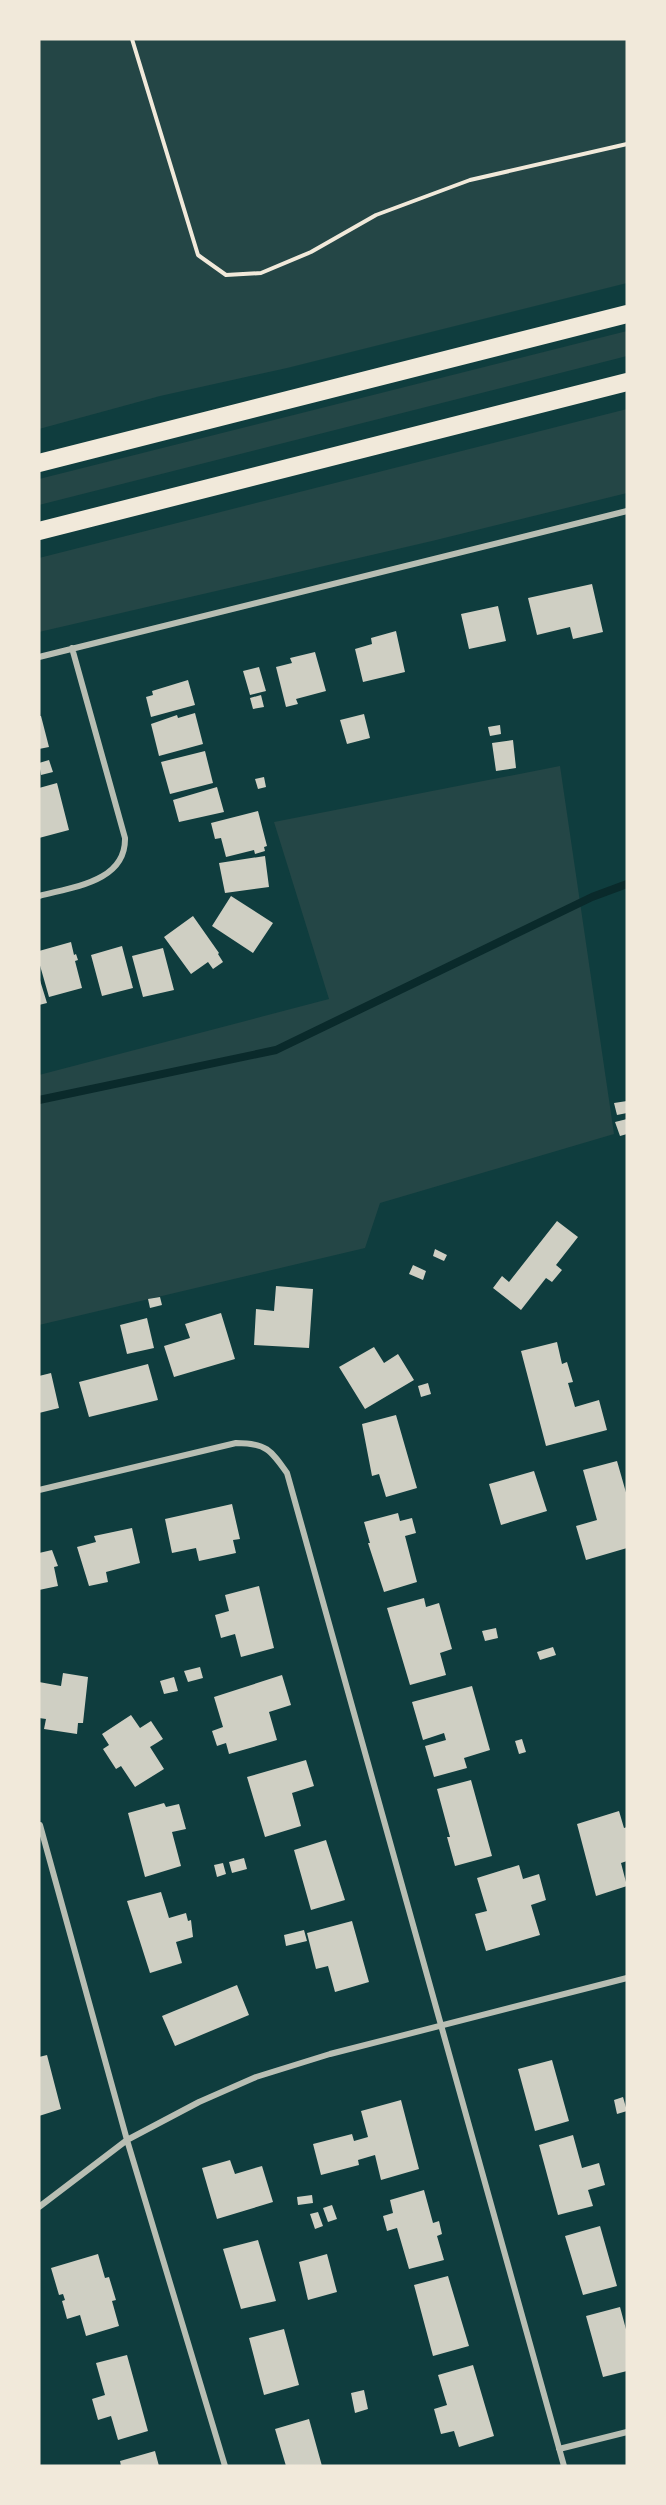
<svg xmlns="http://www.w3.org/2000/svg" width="666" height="2505" viewBox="0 0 666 2505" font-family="Helvetica,sans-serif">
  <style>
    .green { fill: #244646 }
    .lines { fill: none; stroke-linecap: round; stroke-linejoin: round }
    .stream { stroke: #0a2a2b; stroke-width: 8 }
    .building { fill: #cfcfc3 }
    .path { stroke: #f1e9da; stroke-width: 4 }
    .minor { stroke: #b8beb3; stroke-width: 6 }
    .motorway { stroke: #f1e9da; stroke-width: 18 }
  </style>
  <rect width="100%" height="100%" fill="#0f3d3e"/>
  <path class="green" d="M 39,39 L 627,39 L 627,283 L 287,368 L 160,396 L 39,429 Z
    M 627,331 L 627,356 L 39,505 L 39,479 Z
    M 627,409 L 627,493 L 432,541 L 39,632 L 39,558 Z
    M 560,766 L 614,1134 L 380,1203 L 365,1248 L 39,1325 L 39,1075 L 329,999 L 274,822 Z"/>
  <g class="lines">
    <path class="stream" d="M 39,1100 L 276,1050 L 592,897 L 627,884"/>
  </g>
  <path class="building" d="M 592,584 L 603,632 L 573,639 L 570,627 L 537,635 L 528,598 Z
    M 498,606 L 506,641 L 469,649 L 461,614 Z
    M 396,631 L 405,672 L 363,682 L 355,649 L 372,644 L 371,638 Z
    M 315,652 L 326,691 L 296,699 L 298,704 L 286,707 L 276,667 L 292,663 L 290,658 Z
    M 259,667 L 266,691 L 250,695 L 243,671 Z
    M 188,680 L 195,705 L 151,717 L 146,697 L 153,695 L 152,691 Z
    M 261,695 L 264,707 L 253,709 L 250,698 Z
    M 195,713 L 203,744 L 159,756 L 151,724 L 177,715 L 178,718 Z
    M 364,714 L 370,738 L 347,744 L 340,720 Z
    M 39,716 L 41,716 L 49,747 L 39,749 Z
    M 500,725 L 501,734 L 490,736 L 488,727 Z
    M 513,740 L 516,768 L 496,771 L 492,743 Z
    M 205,751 L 213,783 L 170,794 L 161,762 Z
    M 49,760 L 53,772 L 41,775 L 39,763 Z
    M 264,777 L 266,787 L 258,789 L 255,779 Z
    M 57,783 L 69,830 L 39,838 L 39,788 Z
    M 217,787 L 224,812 L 179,822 L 173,800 Z
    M 258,811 L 267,846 L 264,847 L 265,851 L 255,854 L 254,850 L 226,857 L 221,838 L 215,839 L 211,823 Z
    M 265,856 L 269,887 L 225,893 L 219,863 Z
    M 231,896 L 273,923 L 253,953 L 212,926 Z
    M 193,916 L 219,953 L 218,954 L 223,962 L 213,969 L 208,962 L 191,974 L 164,937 Z
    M 71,942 L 74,955 L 76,954 L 78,960 L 75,961 L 82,988 L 49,997 L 39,962 L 39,951 Z
    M 122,946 L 133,988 L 102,996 L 91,955 Z
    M 163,948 L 174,990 L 143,997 L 132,956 Z
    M 39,977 L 47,1003 L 39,1005 Z
    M 627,1101 L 627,1113 L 617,1115 L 614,1103 Z
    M 627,1119 L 627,1134 L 620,1136 L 615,1122 Z
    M 557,1221 L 578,1237 L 556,1265 L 562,1270 L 552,1282 L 546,1278 L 521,1310 L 493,1288 L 502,1276 L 509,1282 Z
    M 435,1249 L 447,1255 L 444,1261 L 433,1256 Z
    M 413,1265 L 426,1271 L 423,1280 L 409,1274 Z
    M 276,1286 L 313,1289 L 309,1348 L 254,1345 L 256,1309 L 274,1311 Z
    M 160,1297 L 162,1305 L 150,1308 L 148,1299 Z
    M 221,1313 L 235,1359 L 174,1377 L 164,1346 L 190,1338 L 185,1324 Z
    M 147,1318 L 154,1348 L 127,1354 L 120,1325 Z
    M 557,1342 L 562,1364 L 567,1362 L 573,1382 L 568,1383 L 575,1407 L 599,1400 L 607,1430 L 546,1446 L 521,1351 Z
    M 374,1347 L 384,1363 L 398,1354 L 414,1380 L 365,1409 L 339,1367 Z
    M 148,1364 L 158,1400 L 89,1417 L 79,1382 Z
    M 51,1373 L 59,1408 L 39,1413 L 39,1376 Z
    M 428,1383 L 431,1394 L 421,1397 L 418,1386 Z
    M 396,1415 L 417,1488 L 386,1497 L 379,1474 L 372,1476 L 362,1424 Z
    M 617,1461 L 627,1496 L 627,1548 L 586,1560 L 576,1526 L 597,1520 L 583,1470 Z
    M 534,1471 L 547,1511 L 501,1525 L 489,1484 Z
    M 232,1504 L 240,1539 L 233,1540 L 236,1553 L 199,1561 L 196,1548 L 172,1553 L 165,1519 Z
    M 398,1513 L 400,1521 L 412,1518 L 416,1533 L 405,1536 L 417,1582 L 384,1592 L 368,1543 L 370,1543 L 364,1522 Z
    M 132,1528 L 140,1563 L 106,1572 L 108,1582 L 89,1586 L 77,1547 L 96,1542 L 94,1536 Z
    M 52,1550 L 58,1566 L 54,1567 L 58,1586 L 39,1590 L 39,1553 Z
    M 259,1586 L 274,1648 L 241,1657 L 235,1634 L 221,1638 L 215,1615 L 229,1611 L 225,1595 Z
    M 424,1598 L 426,1607 L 439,1603 L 452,1649 L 440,1653 L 446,1675 L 410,1685 L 387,1608 Z
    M 496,1628 L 498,1638 L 485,1641 L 482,1631 Z
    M 553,1647 L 556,1655 L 540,1660 L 537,1652 Z
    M 200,1667 L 203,1678 L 188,1682 L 184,1671 Z
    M 63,1673 L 88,1677 L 83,1723 L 78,1723 L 77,1734 L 44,1729 L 46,1719 L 39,1718 L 39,1682 L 61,1686 Z
    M 282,1675 L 291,1705 L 269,1712 L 277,1740 L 229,1754 L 226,1743 L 217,1746 L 212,1731 L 223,1727 L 214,1697 Z
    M 174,1677 L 178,1691 L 164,1694 L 160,1681 Z
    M 472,1686 L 490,1750 L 464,1758 L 467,1768 L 434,1777 L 425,1746 L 446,1740 L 444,1733 L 423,1740 L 412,1702 Z
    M 131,1715 L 140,1728 L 151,1721 L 163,1739 L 150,1747 L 164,1769 L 135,1787 L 121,1766 L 116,1769 L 103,1749 L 109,1745 L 102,1734 Z
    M 522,1739 L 526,1752 L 519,1754 L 515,1741 Z
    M 306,1760 L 314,1786 L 292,1793 L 301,1826 L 265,1837 L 247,1777 Z
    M 471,1780 L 492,1856 L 455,1866 L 447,1837 L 450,1837 L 437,1789 Z
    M 164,1803 L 166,1807 L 179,1804 L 186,1829 L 172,1832 L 181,1866 L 145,1877 L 128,1813 Z
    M 619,1811 L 624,1828 L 627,1827 L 627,1861 L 621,1863 L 627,1886 L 596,1896 L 577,1824 Z
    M 326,1840 L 345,1900 L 311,1910 L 294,1850 Z
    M 244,1858 L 247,1869 L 232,1873 L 229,1862 Z
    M 223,1863 L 226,1874 L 217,1877 L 214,1865 Z
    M 519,1865 L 523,1879 L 539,1874 L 546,1900 L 531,1905 L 540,1935 L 486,1951 L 475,1914 L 487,1911 L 477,1878 Z
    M 161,1892 L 169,1918 L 186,1913 L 188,1921 L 191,1920 L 193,1937 L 176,1942 L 182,1963 L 150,1973 L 127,1901 Z
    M 352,1921 L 369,1982 L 335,1992 L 328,1966 L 316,1969 L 307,1933 Z
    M 304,1930 L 307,1941 L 286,1946 L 284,1935 Z
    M 237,1985 L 249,2015 L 175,2046 L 162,2016 Z
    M 47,2055 L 61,2109 L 39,2116 L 39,2057 Z
    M 552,2060 L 569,2121 L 535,2131 L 518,2069 Z
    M 623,2097 L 627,2111 L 617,2114 L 614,2100 Z
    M 401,2100 L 419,2169 L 381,2180 L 375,2155 L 358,2160 L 359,2165 L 321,2175 L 313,2144 L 352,2134 L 354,2141 L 368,2137 L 361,2111 Z
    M 573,2135 L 582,2168 L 599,2163 L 605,2185 L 588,2190 L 593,2206 L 558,2215 L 539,2145 Z
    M 230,2160 L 235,2174 L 262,2166 L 273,2202 L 217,2219 L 202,2168 Z
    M 424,2190 L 433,2223 L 439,2221 L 442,2234 L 437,2236 L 444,2260 L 409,2269 L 397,2228 L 387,2231 L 383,2216 L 393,2213 L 390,2200 Z
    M 312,2195 L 313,2203 L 298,2205 L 297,2197 Z
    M 332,2205 L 337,2219 L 328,2222 L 323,2208 Z
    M 318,2212 L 323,2226 L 315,2229 L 310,2214 Z
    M 600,2226 L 617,2286 L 583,2295 L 565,2236 Z
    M 258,2240 L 276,2301 L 241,2309 L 223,2249 Z
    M 98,2254 L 105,2278 L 109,2277 L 116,2300 L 112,2301 L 119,2326 L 86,2336 L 80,2315 L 67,2319 L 62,2301 L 65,2300 L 63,2294 L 59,2295 L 51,2268 Z
    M 327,2254 L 337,2292 L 308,2300 L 299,2262 Z
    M 448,2276 L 469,2346 L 433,2356 L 414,2285 Z
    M 620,2307 L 627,2333 L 627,2371 L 603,2377 L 586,2316 Z
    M 284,2329 L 299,2385 L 264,2395 L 249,2338 Z
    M 127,2355 L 148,2431 L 118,2440 L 111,2416 L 98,2420 L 92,2399 L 105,2395 L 96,2363 Z
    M 473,2365 L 494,2436 L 459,2447 L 454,2431 L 441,2434 L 434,2409 L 447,2405 L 438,2375 Z
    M 364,2390 L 368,2409 L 355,2413 L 351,2393 Z
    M 309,2419 L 322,2466 L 286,2466 L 275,2429 Z
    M 155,2451 L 159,2466 L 121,2466 L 120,2461 Z"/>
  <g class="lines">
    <path class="path" d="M 132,39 L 198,255 L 226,275 L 261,273 L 311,252 L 376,215 L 470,180 L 627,144"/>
    <path class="minor" d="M 39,657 L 627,511
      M 39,896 C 72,887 126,882 125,838 L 72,648
      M 39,1490 L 236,1443 C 266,1443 271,1450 287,1473 L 564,2466
      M 40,1825 L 127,2140 L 225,2466
      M 39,2207 L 127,2140 L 199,2102 L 256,2077 L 330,2054 L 627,1978
      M 559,2449 L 627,2432"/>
    <path class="motorway" d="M 39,463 L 627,314
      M 39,531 L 627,382"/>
  </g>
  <rect width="666" height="2505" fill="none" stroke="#f1e9da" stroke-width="81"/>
</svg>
